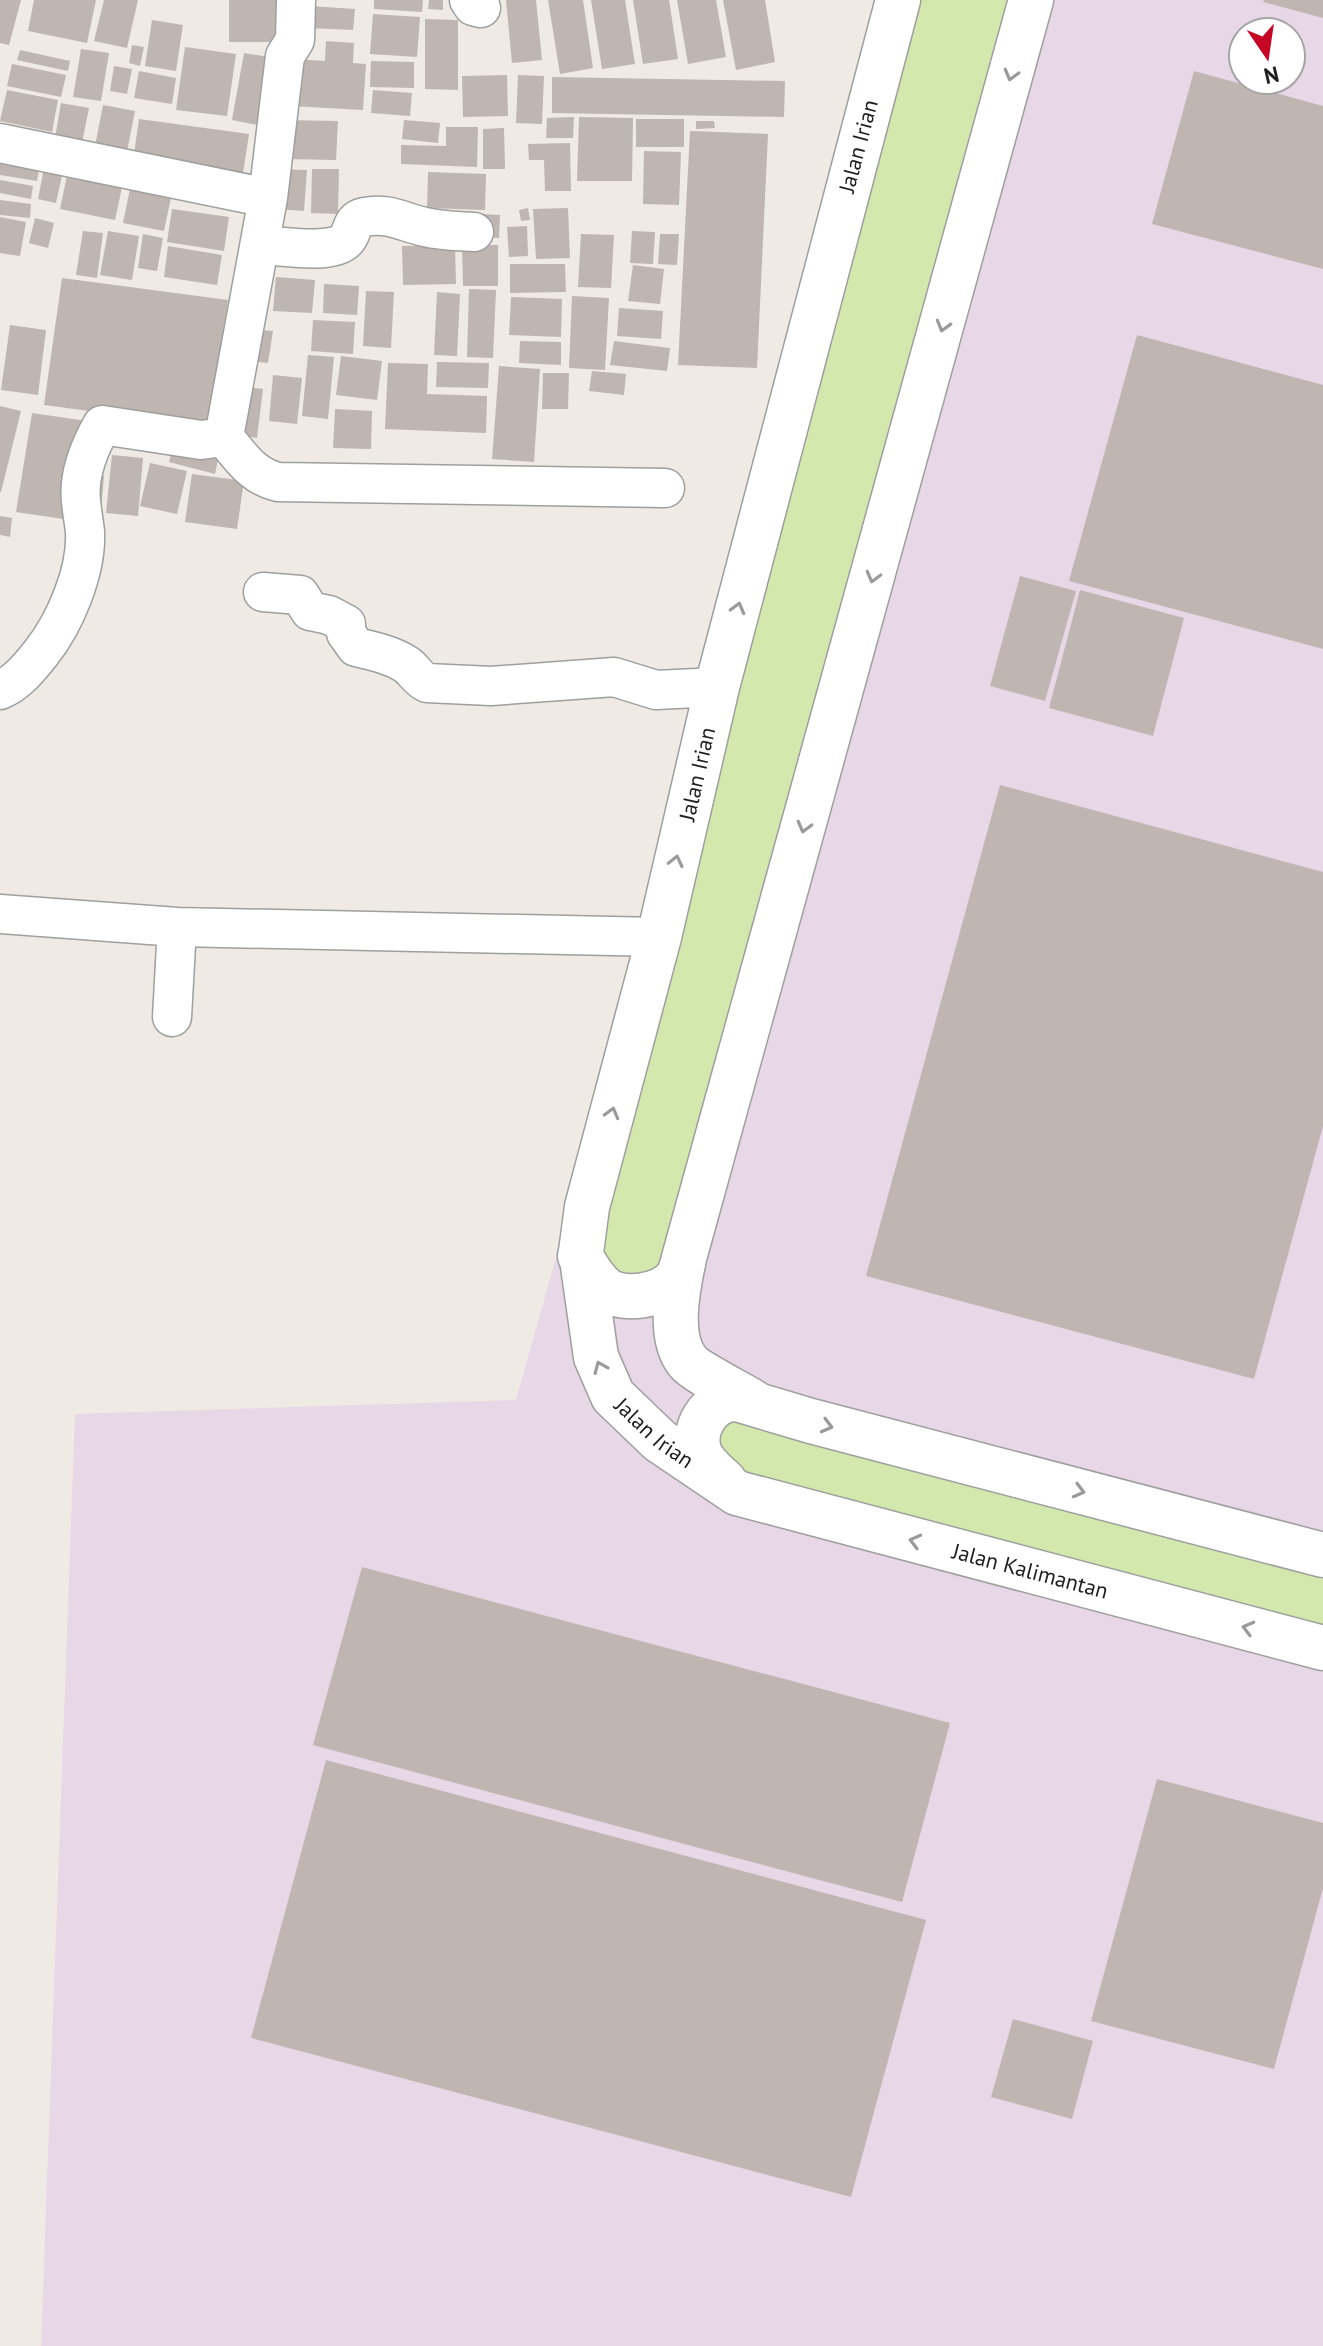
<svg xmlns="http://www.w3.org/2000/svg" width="1323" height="2346" viewBox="0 0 1323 2346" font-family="'PT Sans',sans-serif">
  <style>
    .industrial { fill: #e8d7e7; fill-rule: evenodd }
    .grass { fill: #d2e8ac }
    .building { fill: #bfb5b1 }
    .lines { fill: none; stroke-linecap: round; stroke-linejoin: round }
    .minor-casing { stroke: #9f9f9f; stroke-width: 41 }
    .tertiary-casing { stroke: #9f9f9f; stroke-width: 47 }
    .minor { stroke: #fff; stroke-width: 38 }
    .tertiary { stroke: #fff; stroke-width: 44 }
    .oneway { stroke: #9a9a9a }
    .labels { text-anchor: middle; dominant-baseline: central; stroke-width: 8; stroke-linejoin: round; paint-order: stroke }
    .street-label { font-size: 22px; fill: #1e1e1e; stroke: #fff }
  </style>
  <rect width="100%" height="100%" fill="#efeae4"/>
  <path class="industrial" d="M 898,0 L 1323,0 L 1323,2346 L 41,2346 L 75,1414 L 516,1400 L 717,687 ZM 1243,32 L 1291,32 L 1291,80 L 1243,80 Z"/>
  <path class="grass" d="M 898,0 L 1031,0 L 684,1258 L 609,1291 L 587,1206 Z
    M 713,1407 L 1323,1555 L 1323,1648 L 737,1493 L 699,1445 Z"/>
  <path class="building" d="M 0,0 L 21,0 L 9,45 L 0,43 Z
    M 34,0 L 96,0 L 87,43 L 28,31 Z
    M 104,0 L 138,0 L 127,48 L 94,41 Z
    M 229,0 L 290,0 L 290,42 L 229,42 Z
    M 374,0 L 423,0 L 422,12 L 374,9 Z
    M 429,0 L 443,0 L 443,10 L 428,9 Z
    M 506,0 L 536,0 L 542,60 L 512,63 Z
    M 548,0 L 583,0 L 593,68 L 560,74 Z
    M 591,0 L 625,0 L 635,64 L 602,69 Z
    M 633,0 L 669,0 L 678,59 L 643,64 Z
    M 677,0 L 716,0 L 726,57 L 688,64 Z
    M 723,0 L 765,0 L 775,62 L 736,70 Z
    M 1264,0 L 1323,0 L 1323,18 L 1263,2 Z
    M 310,6 L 355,9 L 353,30 L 309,28 Z
    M 373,14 L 420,17 L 417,57 L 370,54 Z
    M 425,19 L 458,20 L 458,90 L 425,89 Z
    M 152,20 L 183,25 L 176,71 L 145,66 Z
    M 326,41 L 354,43 L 353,63 L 366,64 L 363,110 L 290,106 L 293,59 L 325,61 Z
    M 132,45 L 144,47 L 140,66 L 129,63 Z
    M 185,47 L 236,54 L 227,116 L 176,110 Z
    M 81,49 L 109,53 L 101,101 L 73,97 Z
    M 20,50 L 70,61 L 68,71 L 17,60 Z
    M 244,53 L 275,58 L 263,126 L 232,120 Z
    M 371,61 L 414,62 L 414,88 L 370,87 Z
    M 12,64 L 66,75 L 61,97 L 7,86 Z
    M 114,66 L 132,69 L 127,94 L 110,91 Z
    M 139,71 L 176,78 L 172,104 L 134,98 Z
    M 1194,71 L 1323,106 L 1323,269 L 1152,224 Z
    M 507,75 L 508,116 L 463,117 L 462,76 Z
    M 518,75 L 544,76 L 542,124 L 516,123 Z
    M 552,77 L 785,81 L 784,117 L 552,113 Z
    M 7,90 L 58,100 L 52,132 L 0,121 Z
    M 373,90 L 412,93 L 410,116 L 371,113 Z
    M 61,103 L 89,108 L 82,143 L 55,138 Z
    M 103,105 L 135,111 L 126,157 L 94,151 Z
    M 574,117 L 573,138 L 546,138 L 547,118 Z
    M 579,117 L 633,118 L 632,181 L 577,181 Z
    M 139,119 L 249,134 L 241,186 L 132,168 Z
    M 636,119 L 684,119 L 684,147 L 636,147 Z
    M 285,120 L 338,121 L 336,160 L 284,159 Z
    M 404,120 L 440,123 L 438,143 L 402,139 Z
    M 696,121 L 714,121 L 715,128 L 696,129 Z
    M 446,127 L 478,127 L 477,167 L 401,164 L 401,145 L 446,146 Z
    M 504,128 L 505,169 L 483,169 L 483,129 Z
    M 690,131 L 768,134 L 757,368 L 678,365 Z
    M 570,143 L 571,191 L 545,191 L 544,160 L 529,160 L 528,144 Z
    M 0,149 L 41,157 L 37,181 L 0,175 Z
    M 644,151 L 681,152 L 679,205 L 643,204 Z
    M 46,158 L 65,162 L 56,203 L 38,199 Z
    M 70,161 L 125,173 L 115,220 L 60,209 Z
    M 278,169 L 307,170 L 304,211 L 276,209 Z
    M 312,169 L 339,169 L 338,214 L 311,213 Z
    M 428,172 L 486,174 L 485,210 L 427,208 Z
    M 133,174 L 174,183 L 164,231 L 123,223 Z
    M 0,180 L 33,186 L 31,199 L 0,193 Z
    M 0,200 L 31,204 L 30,218 L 0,215 Z
    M 528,208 L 530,220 L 521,221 L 519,210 Z
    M 568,208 L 570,258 L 536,259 L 533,209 Z
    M 172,209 L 229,217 L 224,251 L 167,242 Z
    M 480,214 L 500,215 L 499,238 L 479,237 Z
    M 0,217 L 26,222 L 20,256 L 0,253 Z
    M 35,218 L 54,223 L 48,248 L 29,243 Z
    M 527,226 L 528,256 L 509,257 L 507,227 Z
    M 83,231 L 103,233 L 97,278 L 76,275 Z
    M 108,231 L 139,236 L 132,280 L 100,275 Z
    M 632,231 L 655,232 L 653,264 L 630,263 Z
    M 143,234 L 163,238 L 157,271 L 138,268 Z
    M 581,234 L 614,235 L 611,288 L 578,287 Z
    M 660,234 L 679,234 L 677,265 L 658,264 Z
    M 455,245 L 456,284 L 403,285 L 402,246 Z
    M 462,245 L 498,245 L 498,286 L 463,286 Z
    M 168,246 L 222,255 L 217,285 L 164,277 Z
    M 510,264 L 565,264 L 566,292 L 510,293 Z
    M 633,265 L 664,269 L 660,304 L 628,301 Z
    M 276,277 L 315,280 L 312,313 L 273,311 Z
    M 62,278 L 228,300 L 210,427 L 44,405 Z
    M 324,284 L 359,286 L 357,315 L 323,313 Z
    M 469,289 L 496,290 L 493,358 L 467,357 Z
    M 366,291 L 394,292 L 391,348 L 363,346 Z
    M 437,292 L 460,294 L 457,356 L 434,355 Z
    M 572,296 L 609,298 L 605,370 L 569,368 Z
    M 511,297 L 562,299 L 561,337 L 509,335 Z
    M 619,308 L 663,311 L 661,339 L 617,336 Z
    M 313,320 L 355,322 L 353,354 L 311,351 Z
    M 10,325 L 46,330 L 38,395 L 1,390 Z
    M 252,329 L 273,331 L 268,363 L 248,361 Z
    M 1137,335 L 1323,385 L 1323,649 L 1069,581 Z
    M 520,341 L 561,342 L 561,365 L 519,363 Z
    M 614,341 L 670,348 L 667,371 L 610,365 Z
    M 308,355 L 334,357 L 328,419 L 302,416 Z
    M 341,356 L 382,361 L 377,400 L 336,395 Z
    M 437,362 L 489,363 L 488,388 L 436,387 Z
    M 388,363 L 428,364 L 427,394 L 487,396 L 486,433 L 385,429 Z
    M 499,366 L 540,369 L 534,462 L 492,459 Z
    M 592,371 L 626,374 L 624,395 L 589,391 Z
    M 543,373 L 569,373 L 568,409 L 542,409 Z
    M 273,375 L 302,378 L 297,424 L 269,421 Z
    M 240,386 L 263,389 L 257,438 L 234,435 Z
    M 0,406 L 21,411 L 1,492 L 0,492 Z
    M 335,409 L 372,411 L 371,449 L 333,448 Z
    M 32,413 L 87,421 L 70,520 L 16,512 Z
    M 175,439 L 220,450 L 215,474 L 169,462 Z
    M 112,455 L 143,458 L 138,516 L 106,513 Z
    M 150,463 L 187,471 L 177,514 L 140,506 Z
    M 88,474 L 104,476 L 101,509 L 86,508 Z
    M 192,474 L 244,481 L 237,529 L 185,522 Z
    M 0,516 L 12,518 L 10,537 L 0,535 Z
    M 1020,576 L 1076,591 L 1045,701 L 990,686 Z
    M 1080,590 L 1184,618 L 1153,736 L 1049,708 Z
    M 1000,785 L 1323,872 L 1323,1126 L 1254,1379 L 866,1276 Z
    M 362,1567 L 950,1723 L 902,1902 L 313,1745 Z
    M 326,1760 L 926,1920 L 851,2197 L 251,2038 Z
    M 1157,1779 L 1323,1823 L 1323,1888 L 1274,2069 L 1091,2021 Z
    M 1013,2019 L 1093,2041 L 1072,2119 L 991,2097 Z"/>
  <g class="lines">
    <defs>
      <path id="minor" d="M 469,0 L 473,6 L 481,8
        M 0,143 L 268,198
        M 261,245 C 280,246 333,255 346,240 C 354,232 350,220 364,217 C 389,212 402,222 425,227 C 441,231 458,231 474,232
        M 224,437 C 241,457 252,476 278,482 L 665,488
        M 263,592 L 300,595 L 310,611 L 329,615 L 346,624 L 346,633 L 356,647 C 373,651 392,655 407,665 C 415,671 417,678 427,683 L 491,686 L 614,677 L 656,690 L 717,687
        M 0,690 C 17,683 30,667 41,653 C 65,623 87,571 85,532 C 84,522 82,512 81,501 C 78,474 89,448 102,425 L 201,440 L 224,437 L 268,198 L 285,56 L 295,40 L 296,0
        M 0,914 L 177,927 L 659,937
        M 172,1017 L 177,927"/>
      <g id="tertiary">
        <path id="s1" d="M 898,0 L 717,687 L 659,937 L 587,1207 L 581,1252 L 596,1357 L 613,1396 L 660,1441 L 737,1493 L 1323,1648"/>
        <path d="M 580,1256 C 588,1268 595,1283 608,1291 C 627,1301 660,1296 675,1280 C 679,1276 681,1268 683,1263"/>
        <path d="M 753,1402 C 740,1394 695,1371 688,1362 C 667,1337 678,1287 684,1258 L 1031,0"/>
        <path d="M 724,1481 C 715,1473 707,1466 701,1456 C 689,1430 710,1398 737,1399 L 811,1421 L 1323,1555"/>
      </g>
    </defs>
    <use href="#minor" class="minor-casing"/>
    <use href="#tertiary" class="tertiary-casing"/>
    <use href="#minor" class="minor"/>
    <use href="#tertiary" class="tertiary"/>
  </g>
  <defs><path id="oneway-chevron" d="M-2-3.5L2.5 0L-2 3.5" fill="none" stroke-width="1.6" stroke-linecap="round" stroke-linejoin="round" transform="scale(2)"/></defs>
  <g class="oneway">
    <use href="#oneway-chevron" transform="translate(1011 75) rotate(105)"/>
    <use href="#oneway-chevron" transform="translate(943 326) rotate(106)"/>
    <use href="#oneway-chevron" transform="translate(873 577) rotate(105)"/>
    <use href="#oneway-chevron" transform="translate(738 608) rotate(-75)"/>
    <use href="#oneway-chevron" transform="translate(804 827) rotate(105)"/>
    <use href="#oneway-chevron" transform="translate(676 861) rotate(-77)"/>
    <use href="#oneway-chevron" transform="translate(612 1113) rotate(-75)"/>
    <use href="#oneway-chevron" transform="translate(600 1367) rotate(-113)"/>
    <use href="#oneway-chevron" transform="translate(827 1426) rotate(15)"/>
    <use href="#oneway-chevron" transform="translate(1079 1491) rotate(15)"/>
    <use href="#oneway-chevron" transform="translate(915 1541) rotate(-165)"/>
    <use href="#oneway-chevron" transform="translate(1248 1628) rotate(-165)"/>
  </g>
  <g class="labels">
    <g class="street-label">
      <text transform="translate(858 146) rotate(-75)">Jalan Irian</text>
      <text transform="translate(697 774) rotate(-77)">Jalan Irian</text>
      <text stroke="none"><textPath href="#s1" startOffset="1496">Jalan Irian</textPath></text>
      <text stroke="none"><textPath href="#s1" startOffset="1902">Jalan Kalimantan</textPath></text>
    </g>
  </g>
  <g transform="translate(1267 56) rotate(167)"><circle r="38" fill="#ffffff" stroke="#a5a5a5" stroke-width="2"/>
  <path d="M0-6L14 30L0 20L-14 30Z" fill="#c60624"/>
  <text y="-12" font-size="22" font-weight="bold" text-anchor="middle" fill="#1e1e1e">N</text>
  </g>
</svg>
